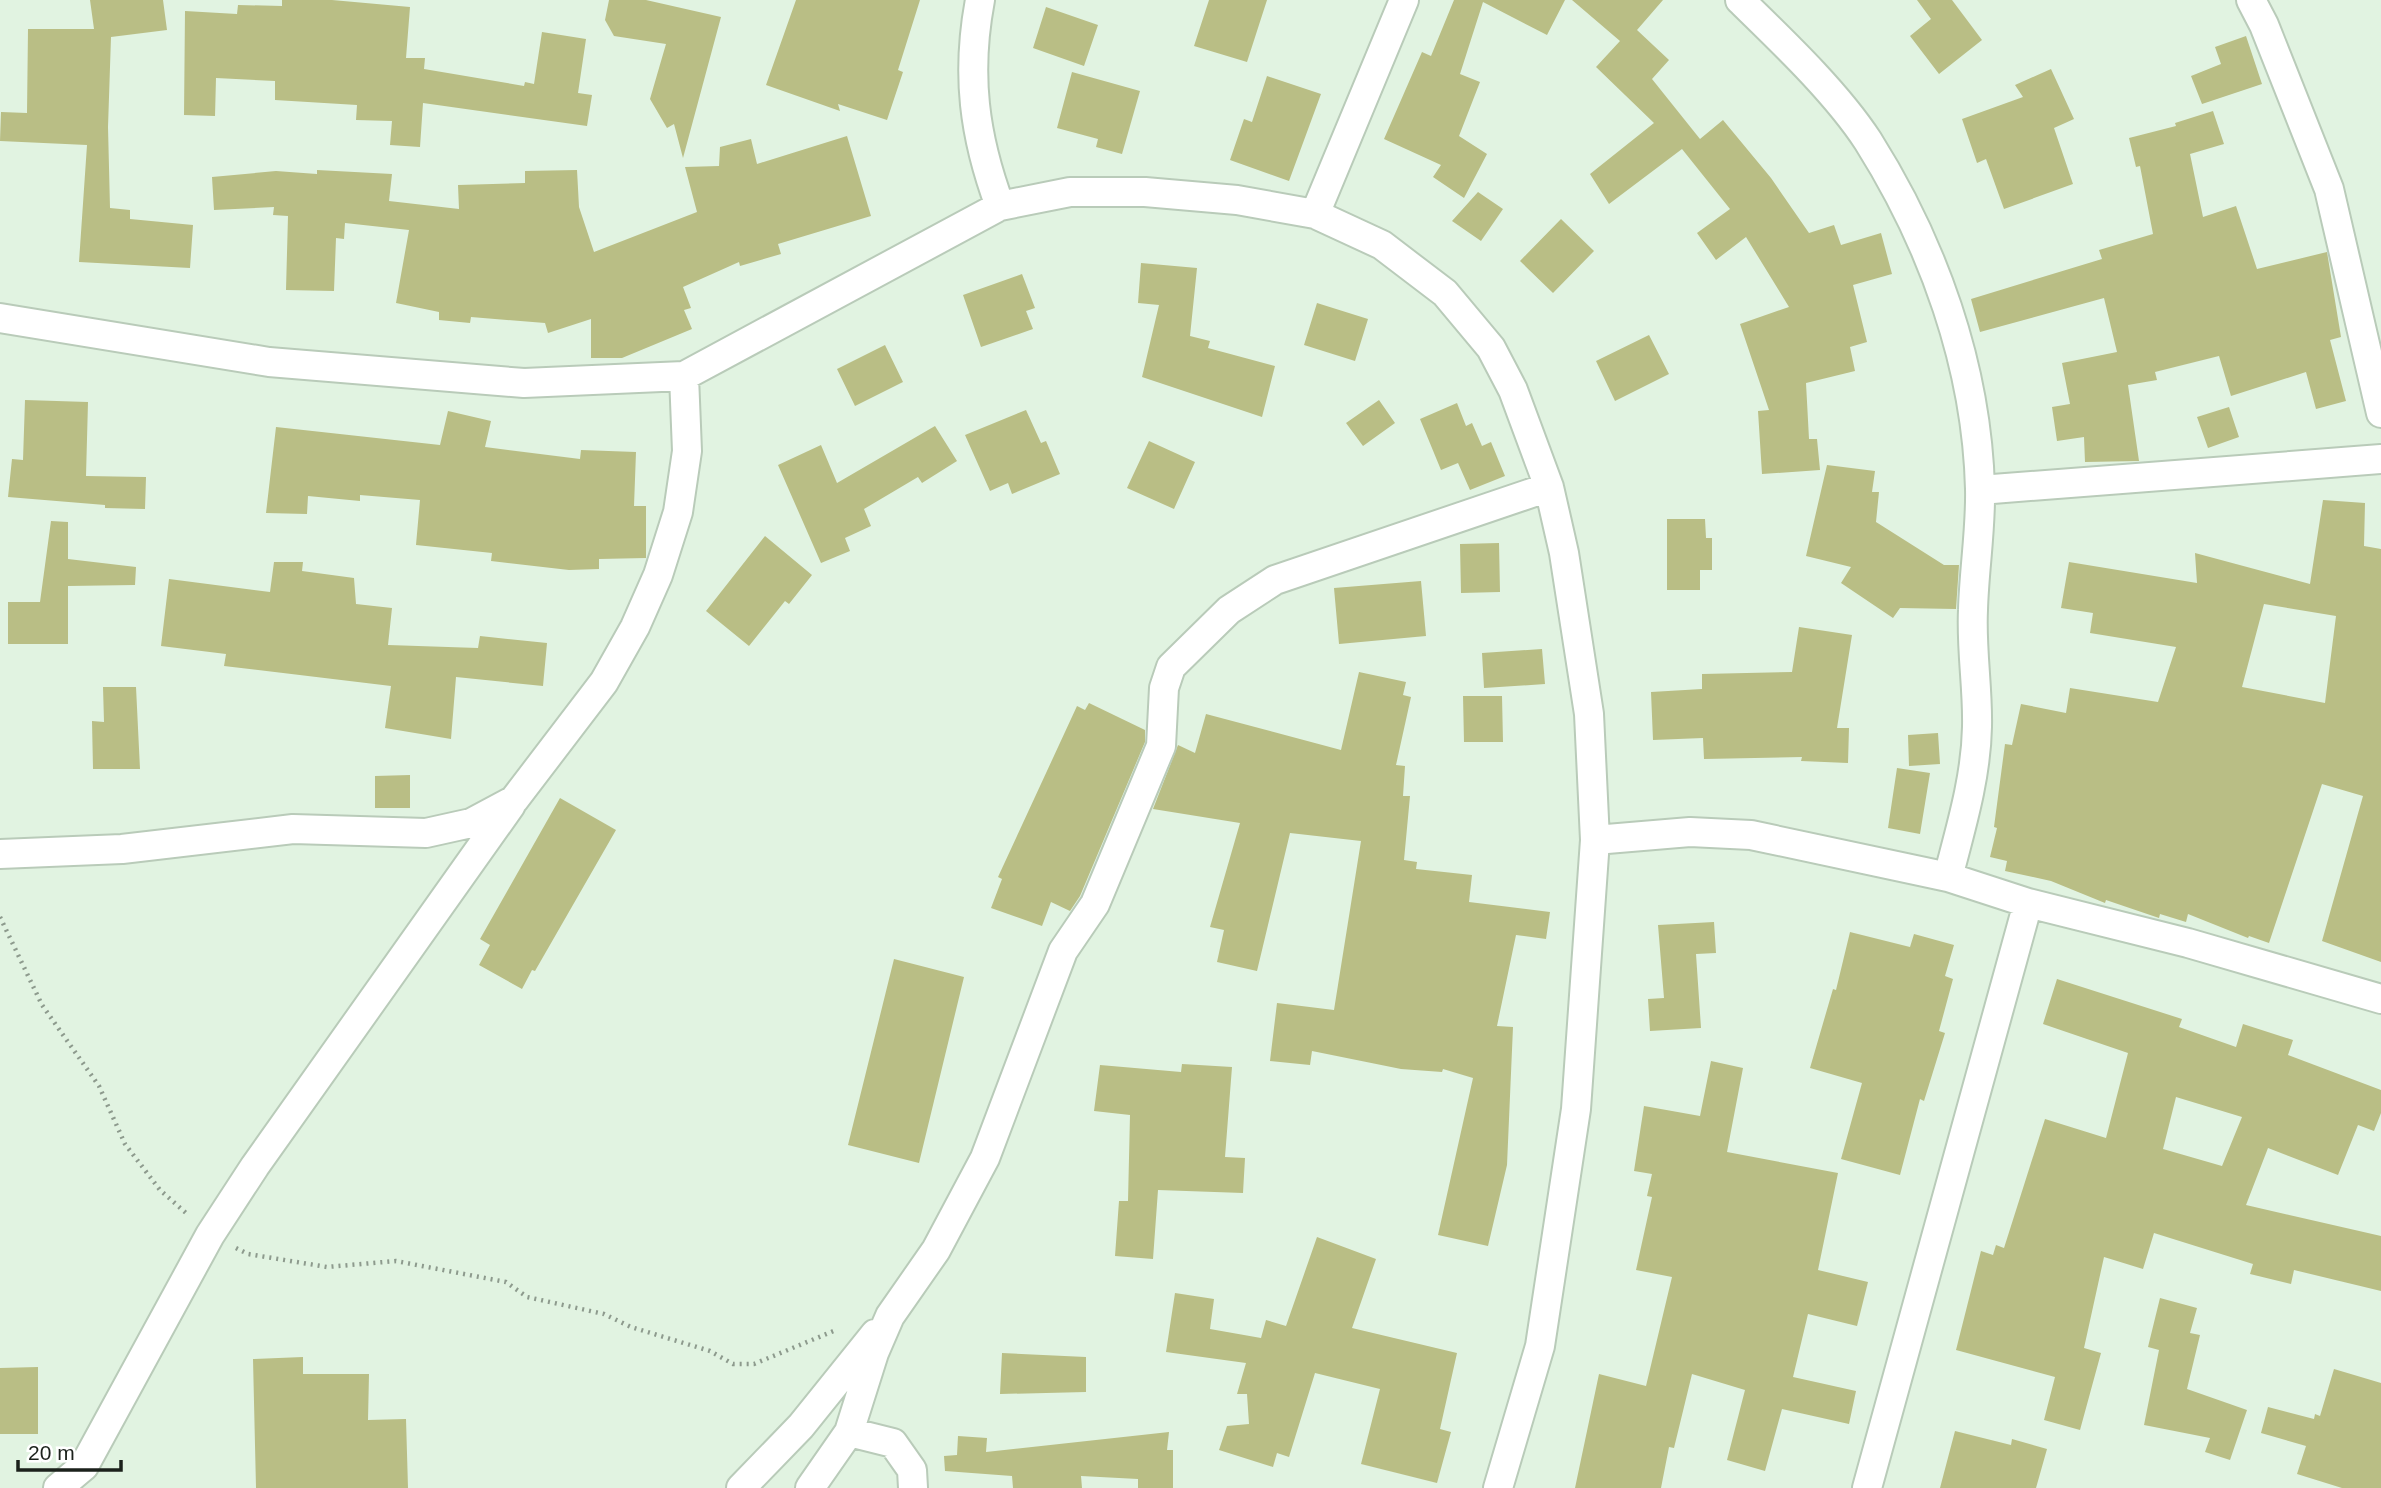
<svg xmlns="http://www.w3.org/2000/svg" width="2381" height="1488" viewBox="0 0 2381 1488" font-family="Helvetica,sans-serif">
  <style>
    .building { fill: #b9be85; fill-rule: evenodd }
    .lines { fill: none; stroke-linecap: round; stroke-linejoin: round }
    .minor-casing { stroke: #b9cbb9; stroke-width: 32 }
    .path { stroke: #8d9a8d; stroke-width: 4.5; stroke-dasharray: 2 5; stroke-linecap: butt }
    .minor { stroke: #fff; stroke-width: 28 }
  </style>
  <rect width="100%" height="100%" fill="#e1f3e1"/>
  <path class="building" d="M 90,0 L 163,0 L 167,30 L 111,37 L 108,127 L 110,208 L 130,210 L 130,219 L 193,225 L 190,268 L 79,262 L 87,145 L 0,141 L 1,112 L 27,113 L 28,29 L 94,29 Z
    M 282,0 L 332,0 L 410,7 L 406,58 L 425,58 L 424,69 L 524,86 L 525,82 L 534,84 L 542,32 L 586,39 L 578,93 L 592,95 L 587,126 L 423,103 L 420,147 L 390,145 L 392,121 L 356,120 L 357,105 L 275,100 L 275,81 L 216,78 L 215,116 L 184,115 L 185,11 L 237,14 L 238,5 L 282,6 Z
    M 609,0 L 646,0 L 721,17 L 683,158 L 674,124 L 667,128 L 650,99 L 666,44 L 614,36 L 605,20 Z
    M 796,0 L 920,0 L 898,70 L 903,72 L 887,120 L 838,104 L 840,111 L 766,85 Z
    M 1209,0 L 1267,0 L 1247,62 L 1194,46 Z
    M 1454,0 L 1565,0 L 1547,35 L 1483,2 L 1460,74 L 1480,82 L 1459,136 L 1487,154 L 1464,198 L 1433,177 L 1441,165 L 1384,139 L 1422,52 L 1431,56 Z
    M 1572,0 L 1663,0 L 1637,30 L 1669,60 L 1652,79 L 1700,139 L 1723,120 L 1771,178 L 1809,233 L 1834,225 L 1841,245 L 1881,233 L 1892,274 L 1853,285 L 1867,342 L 1850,347 L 1855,371 L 1806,383 L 1809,439 L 1817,439 L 1820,470 L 1762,474 L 1758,411 L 1769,410 L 1740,324 L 1789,307 L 1746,237 L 1716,260 L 1697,233 L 1730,209 L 1682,149 L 1609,204 L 1590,174 L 1654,123 L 1596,67 L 1620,41 Z
    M 1917,0 L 1952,0 L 1982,40 L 1939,74 L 1910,36 L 1931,19 Z
    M 1046,7 L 1098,25 L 1084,66 L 1033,48 Z
    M 2246,36 L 2262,84 L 2202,104 L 2191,76 L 2221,64 L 2215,47 Z
    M 2051,69 L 2074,119 L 2054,128 L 2073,184 L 2004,209 L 1986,159 L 1977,163 L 1962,119 L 2023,97 L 2015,85 Z
    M 1072,72 L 1140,91 L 1122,154 L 1096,147 L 1098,139 L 1057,128 Z
    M 1267,76 L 1321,94 L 1289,181 L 1230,160 L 1244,119 L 1252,122 Z
    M 2213,111 L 2224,144 L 2190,154 L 2203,217 L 2236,206 L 2257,269 L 2327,252 L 2341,337 L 2330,340 L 2346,401 L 2316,409 L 2306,372 L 2231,396 L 2219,356 L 2155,372 L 2157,380 L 2128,385 L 2139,461 L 2085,462 L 2084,437 L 2057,441 L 2052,407 L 2070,404 L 2062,363 L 2117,352 L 2104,298 L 1980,332 L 1971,299 L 2102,259 L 2099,250 L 2153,234 L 2140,166 L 2136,167 L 2129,138 L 2176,126 L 2175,123 Z
    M 847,136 L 871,216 L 778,244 L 781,254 L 740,266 L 739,262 L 683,287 L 691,308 L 684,310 L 692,329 L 622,358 L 591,358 L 591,319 L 548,333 L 545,323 L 471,317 L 470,323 L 439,320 L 439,312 L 396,303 L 409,230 L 345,223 L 344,239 L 336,238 L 334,291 L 286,290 L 288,216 L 273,215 L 274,207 L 214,210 L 212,177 L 276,171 L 317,174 L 317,170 L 392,174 L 389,201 L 459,209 L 458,185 L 525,183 L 525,171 L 577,170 L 579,207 L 594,252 L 697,212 L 685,167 L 719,166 L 720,147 L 751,139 L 757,164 Z
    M 1478,192 L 1503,209 L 1481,241 L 1452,221 Z
    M 1561,219 L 1594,251 L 1553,293 L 1520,261 Z
    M 1141,263 L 1197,268 L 1190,336 L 1210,341 L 1208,348 L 1275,366 L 1262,417 L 1142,377 L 1159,305 L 1138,303 Z
    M 1022,274 L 1035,308 L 1026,311 L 1033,329 L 981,347 L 963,295 Z
    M 1317,303 L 1368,319 L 1355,361 L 1304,345 Z
    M 1649,335 L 1669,374 L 1615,401 L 1596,361 Z
    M 885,345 L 903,382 L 855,406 L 837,369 Z
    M 25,400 L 88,402 L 86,476 L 146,477 L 145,509 L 105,508 L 105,505 L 8,497 L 12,459 L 23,460 Z
    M 1379,400 L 1395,423 L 1363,446 L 1346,423 Z
    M 1457,403 L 1466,426 L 1472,423 L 1482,446 L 1491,442 L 1505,476 L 1470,490 L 1458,463 L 1441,470 L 1420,419 Z
    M 2229,407 L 2239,437 L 2208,448 L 2197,417 Z
    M 1026,410 L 1041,443 L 1046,441 L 1060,474 L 1012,494 L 1008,483 L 990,491 L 965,435 Z
    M 448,411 L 491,421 L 485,447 L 580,459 L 581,450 L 636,452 L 634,506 L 646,506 L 646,558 L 599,559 L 599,569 L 569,570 L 491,561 L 492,553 L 416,545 L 420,500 L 360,495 L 360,501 L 308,496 L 307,514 L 266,513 L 276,427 L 440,445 Z
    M 935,426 L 957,461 L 922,483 L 918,477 L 864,509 L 871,526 L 845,538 L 850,551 L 821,563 L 778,465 L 821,445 L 837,483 Z
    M 1149,441 L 1195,462 L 1174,509 L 1127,488 Z
    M 1827,465 L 1875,471 L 1872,492 L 1879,492 L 1876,522 L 1944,565 L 1959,565 L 1956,609 L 1900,608 L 1893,618 L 1841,583 L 1851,567 L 1806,556 Z
    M 2323,500 L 2365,503 L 2364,546 L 2381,549 L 2381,962 L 2322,941 L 2363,796 L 2322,784 L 2269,943 L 2249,936 L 2248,938 L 2188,914 L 2186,922 L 2160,914 L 2159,918 L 2106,900 L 2105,903 L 2051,881 L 2005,871 L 2007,861 L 1990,857 L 1997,828 L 1994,827 L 2005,744 L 2012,745 L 2021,704 L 2066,713 L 2070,688 L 2158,702 L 2176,647 L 2090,633 L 2093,613 L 2061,608 L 2069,562 L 2197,583 L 2195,553 L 2310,584 ZM 2264,604 L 2336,616 L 2325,703 L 2242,687 Z
    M 1667,519 L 1705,519 L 1706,538 L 1712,538 L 1712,570 L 1700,570 L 1700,590 L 1667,590 Z
    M 51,521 L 68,522 L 68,559 L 136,567 L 135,585 L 68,586 L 68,644 L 8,644 L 8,602 L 40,602 Z
    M 765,536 L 812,575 L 789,604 L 785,601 L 749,646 L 706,611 Z
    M 1499,543 L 1500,592 L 1461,593 L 1460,544 Z
    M 274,562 L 303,562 L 302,571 L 354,578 L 356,604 L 392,608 L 388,645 L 478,648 L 480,636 L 547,643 L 543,686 L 456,677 L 451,739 L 385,728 L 391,686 L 224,666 L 226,654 L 161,646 L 169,579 L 270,592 Z
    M 1421,581 L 1426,636 L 1339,644 L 1334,588 Z
    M 1799,627 L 1852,635 L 1837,728 L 1849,728 L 1848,763 L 1801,761 L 1802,757 L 1704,759 L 1703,738 L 1653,740 L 1651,692 L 1702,689 L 1702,674 L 1792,672 Z
    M 1542,649 L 1545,684 L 1484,688 L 1482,653 Z
    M 1359,672 L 1406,682 L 1403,695 L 1411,697 L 1396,765 L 1405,766 L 1403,796 L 1410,796 L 1404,860 L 1417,862 L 1416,869 L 1472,875 L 1469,902 L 1550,912 L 1546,939 L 1516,935 L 1497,1026 L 1513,1027 L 1507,1165 L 1488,1246 L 1438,1235 L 1473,1078 L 1443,1069 L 1442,1072 L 1401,1069 L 1312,1051 L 1310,1065 L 1270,1061 L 1277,1003 L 1334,1010 L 1361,841 L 1290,833 L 1257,971 L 1217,962 L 1224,930 L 1210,927 L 1240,823 L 1153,809 L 1178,745 L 1195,753 L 1206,714 L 1341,750 Z
    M 103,687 L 136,687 L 140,769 L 93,769 L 92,721 L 104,722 Z
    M 1463,696 L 1502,696 L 1503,742 L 1464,742 Z
    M 1089,703 L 1145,730 L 1145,742 L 1080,896 L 1070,911 L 1051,902 L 1042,926 L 991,908 L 1002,879 L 998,877 L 1077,706 L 1085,710 Z
    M 1938,733 L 1940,764 L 1909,766 L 1908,735 Z
    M 1897,768 L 1930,773 L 1920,834 L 1888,828 Z
    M 410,775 L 410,808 L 375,808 L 375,776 Z
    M 560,798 L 616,830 L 535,971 L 532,970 L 522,989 L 479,965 L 490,945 L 480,939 Z
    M 1714,922 L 1716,953 L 1696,954 L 1701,1028 L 1650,1031 L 1648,999 L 1664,998 L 1658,925 Z
    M 1850,932 L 1910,947 L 1914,934 L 1954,945 L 1945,976 L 1953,979 L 1939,1031 L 1945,1033 L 1924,1101 L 1920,1099 L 1900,1175 L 1841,1159 L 1862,1083 L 1810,1068 L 1833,989 L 1836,990 Z
    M 894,959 L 964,977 L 919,1163 L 848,1145 Z
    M 2057,979 L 2182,1019 L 2179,1027 L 2236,1047 L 2243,1024 L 2293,1040 L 2288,1055 L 2381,1090 L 2381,1113 L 2374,1131 L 2358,1125 L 2338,1175 L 2268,1148 L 2246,1205 L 2381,1236 L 2381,1291 L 2294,1270 L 2291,1284 L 2250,1274 L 2253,1264 L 2154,1233 L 2143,1269 L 2104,1257 L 2084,1348 L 2101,1353 L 2080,1430 L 2044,1420 L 2055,1377 L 1956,1350 L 1981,1251 L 1993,1255 L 1996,1245 L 2004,1248 L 2045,1119 L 2106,1138 L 2128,1053 L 2043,1024 ZM 2176,1097 L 2242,1117 L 2222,1166 L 2163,1149 Z
    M 1711,1061 L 1743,1068 L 1727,1152 L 1838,1173 L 1818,1270 L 1868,1282 L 1857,1326 L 1808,1314 L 1793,1377 L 1856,1391 L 1849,1424 L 1782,1409 L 1765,1471 L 1727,1460 L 1745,1390 L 1692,1374 L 1674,1448 L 1669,1447 L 1661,1488 L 1575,1488 L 1599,1374 L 1646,1386 L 1672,1277 L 1636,1270 L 1652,1197 L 1647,1196 L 1652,1174 L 1634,1171 L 1644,1106 L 1700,1116 Z
    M 1182,1064 L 1232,1067 L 1225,1157 L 1245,1158 L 1243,1193 L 1158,1190 L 1153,1259 L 1115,1256 L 1119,1201 L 1128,1201 L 1130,1115 L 1094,1111 L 1100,1065 L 1181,1072 Z
    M 1317,1237 L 1376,1259 L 1352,1328 L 1457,1353 L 1440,1429 L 1451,1432 L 1437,1483 L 1361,1464 L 1380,1389 L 1315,1373 L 1289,1457 L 1277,1453 L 1273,1467 L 1219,1450 L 1227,1426 L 1249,1424 L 1247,1394 L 1237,1394 L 1246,1363 L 1166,1352 L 1175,1293 L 1214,1299 L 1210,1329 L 1261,1338 L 1266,1320 L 1286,1326 Z
    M 2160,1298 L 2197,1308 L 2190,1333 L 2200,1335 L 2187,1389 L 2247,1410 L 2230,1460 L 2205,1452 L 2210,1438 L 2144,1425 L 2159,1350 L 2148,1347 Z
    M 1002,1353 L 1086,1357 L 1086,1392 L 1000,1394 Z
    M 303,1357 L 303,1374 L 369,1374 L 368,1420 L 406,1419 L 408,1488 L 256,1488 L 253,1359 Z
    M 38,1367 L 38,1434 L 0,1434 L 0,1368 Z
    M 2334,1369 L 2381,1383 L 2381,1488 L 2342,1488 L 2297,1474 L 2306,1446 L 2261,1433 L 2268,1407 L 2314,1419 L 2315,1414 L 2320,1416 Z
    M 1955,1431 L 2011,1445 L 2012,1439 L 2047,1449 L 2036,1488 L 1940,1488 Z
    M 1169,1432 L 1167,1450 L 1173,1450 L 1173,1488 L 1138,1488 L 1138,1479 L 1081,1476 L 1082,1488 L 1013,1488 L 1012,1476 L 945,1471 L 944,1456 L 957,1455 L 958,1436 L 987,1438 L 986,1452 Z"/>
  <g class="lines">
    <defs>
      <path id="minor" d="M 980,0 C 966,74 974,136 1000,206
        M 1740,0 C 1782,41 1836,92 1868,141 C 1933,244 1977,366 1980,489 C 1981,529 1974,570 1973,610 C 1971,649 1978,688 1977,727 C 1976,778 1961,827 1948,877
        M 2251,0 L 2264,25 L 2329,189 L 2381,413
        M 1315,214 L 1404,0
        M 0,318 L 269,362 L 524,383 L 684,376 L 1000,206 L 1070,192 L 1145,192 L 1237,200 L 1315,214 L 1382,245 L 1445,293 L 1491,348 L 1513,390 L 1549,487 L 1564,553 L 1589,714 L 1595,840 L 1576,1109 L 1540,1346 L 1498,1488
        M 1980,490 L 2381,459
        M 1595,840 L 1690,832 L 1751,835 L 1948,877 L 2028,903 L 2188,943 L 2381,999
        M 0,854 L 122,849 L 293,829 L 426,833 L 471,823 L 514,800 L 604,682 L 635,627 L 658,575 L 678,512 L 687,451 L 684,376
        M 849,1432 L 893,1443 L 912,1470 L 913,1488
        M 58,1488 L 84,1466 L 210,1235 L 255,1166 L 511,805
        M 741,1488 L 801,1426 L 875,1334
        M 810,1488 L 849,1432 L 874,1353 L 890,1316 L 936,1250 L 985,1158 L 1063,951 L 1095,904 L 1161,746 L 1164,688 L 1171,667 L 1229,610 L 1275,580 L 1549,487
        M 1867,1488 L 2028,903"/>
    </defs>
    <use href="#minor" class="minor-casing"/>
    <path class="path" d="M 0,917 L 42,1005 L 99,1086 L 125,1144 L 160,1190 L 186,1213
      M 236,1248 L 248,1254 L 327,1267 L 396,1261 L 506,1282 L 527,1297 L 604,1314 L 631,1327 L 710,1351 L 733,1364 L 754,1364 L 836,1330"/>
    <use href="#minor" class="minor"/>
  </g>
  <path d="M18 1460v10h103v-10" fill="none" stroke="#1b211b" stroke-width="3.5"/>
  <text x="28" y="1460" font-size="21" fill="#1b211b" stroke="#ffffff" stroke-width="5" paint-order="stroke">20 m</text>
</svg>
